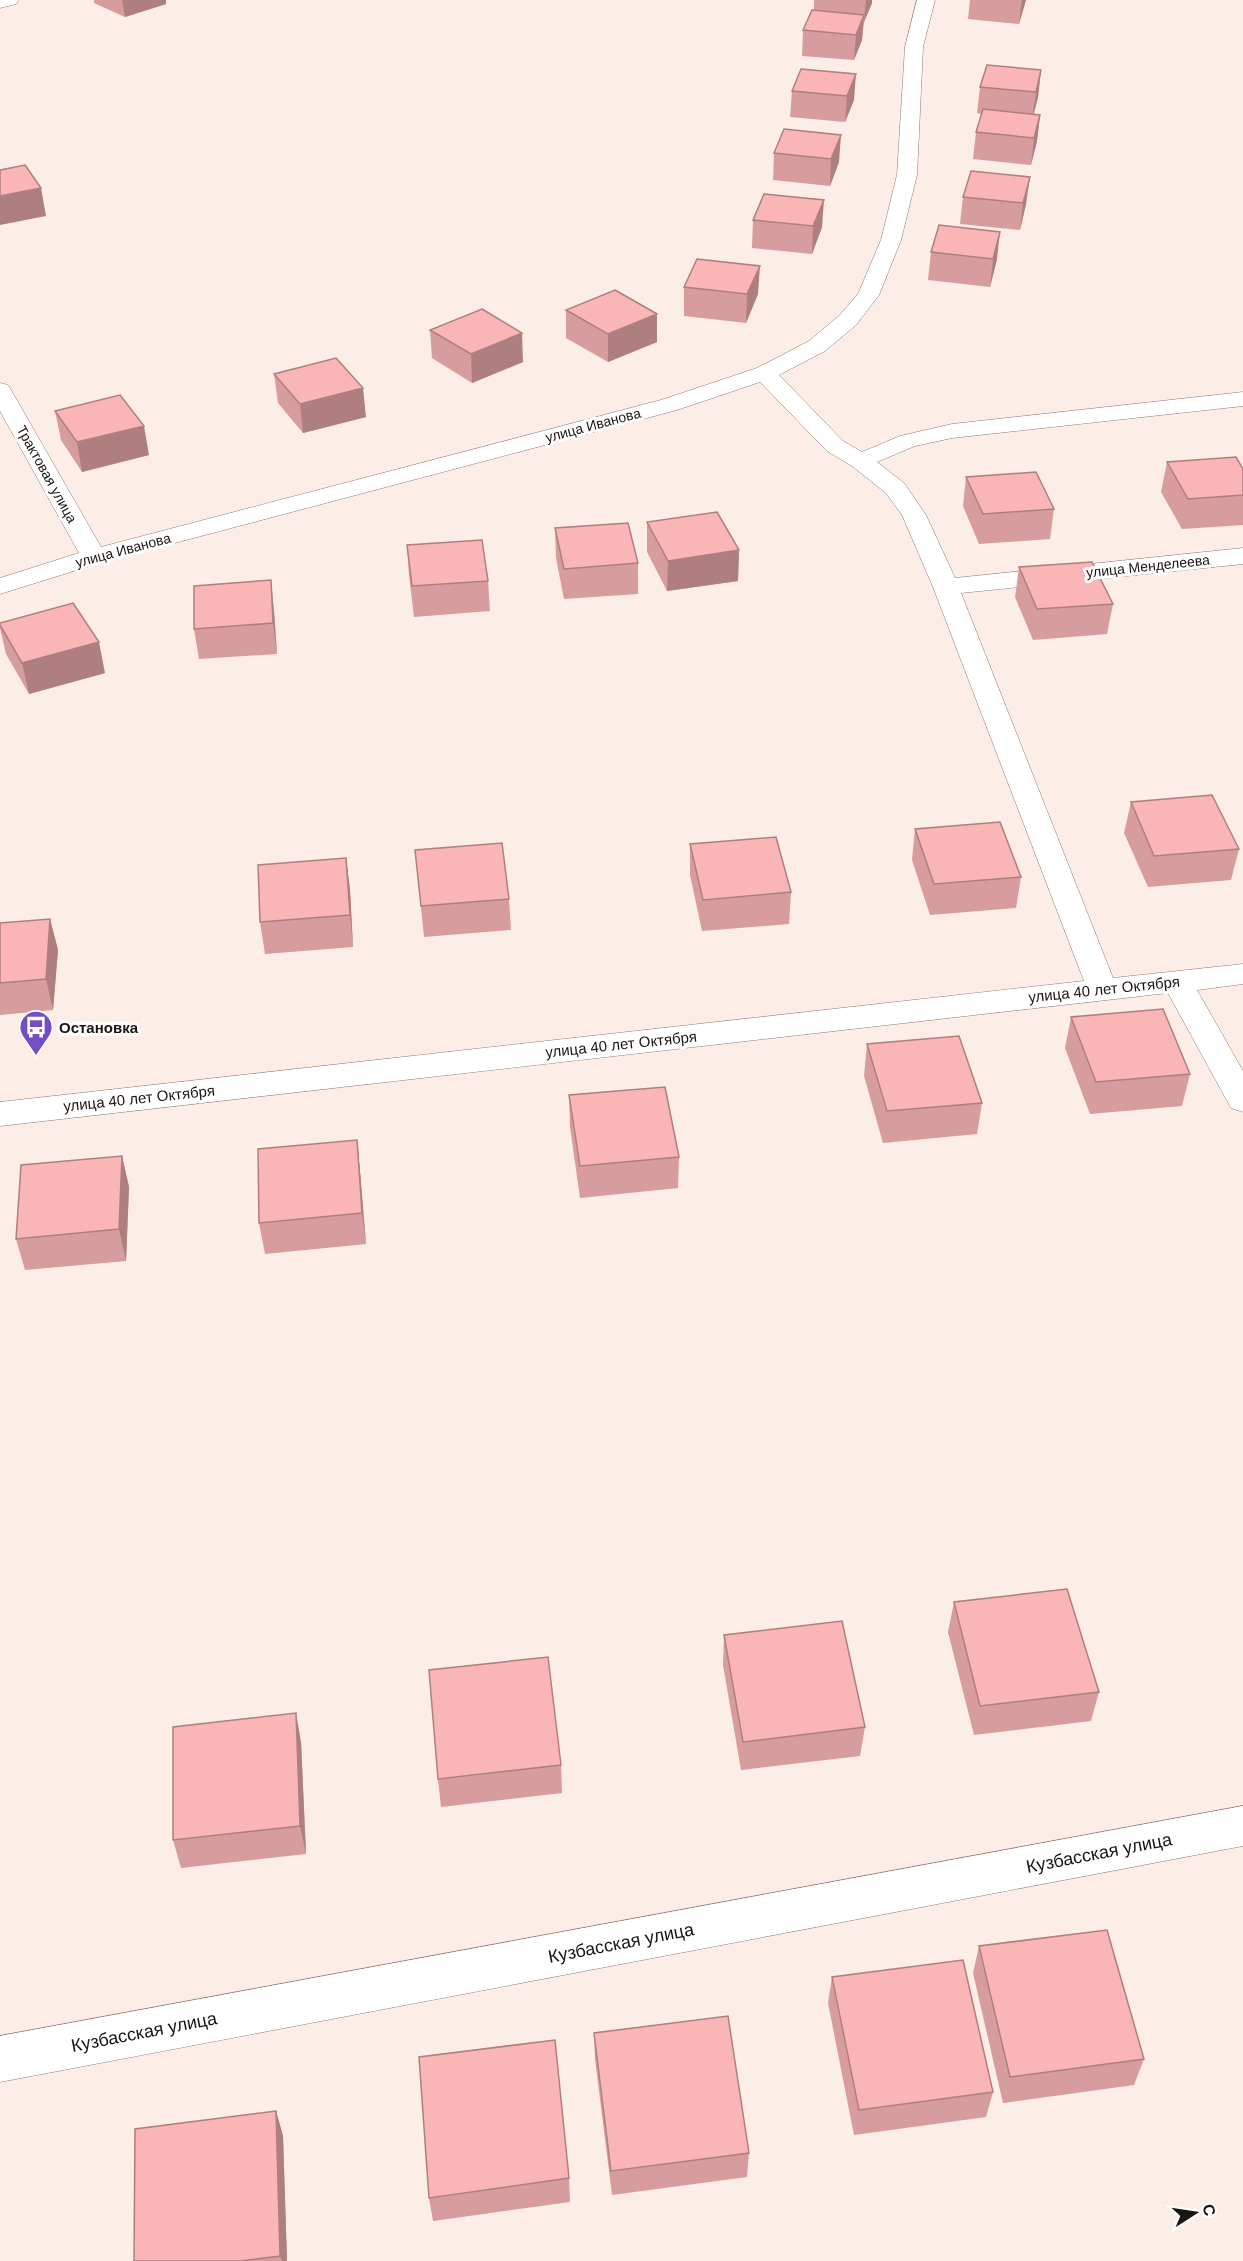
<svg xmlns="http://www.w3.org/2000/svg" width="1243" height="2261" viewBox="0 0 1243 2261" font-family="Arial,sans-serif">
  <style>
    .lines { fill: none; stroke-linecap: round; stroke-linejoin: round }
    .minor-casing { stroke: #8c7a75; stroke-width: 1 }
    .minor { fill: #fff; fill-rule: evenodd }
    .wall { fill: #d79c9d }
    .shaded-wall { fill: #af7f7f }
    .building { fill: #fab5b6; stroke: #af7f7f; stroke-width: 1.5 }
    .labels { text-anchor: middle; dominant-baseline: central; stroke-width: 6; stroke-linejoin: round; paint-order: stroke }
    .far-street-label { font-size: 14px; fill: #1b1512; stroke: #fff }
    .street-label { font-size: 15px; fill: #1b1512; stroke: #fff }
    .poi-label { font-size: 15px; font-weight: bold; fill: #1b1512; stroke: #fff; text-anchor: start }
    .near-street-label { font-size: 18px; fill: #1b1512; stroke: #fff }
  </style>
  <rect width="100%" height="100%" fill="#fcede7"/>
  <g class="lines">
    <defs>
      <path id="minor" d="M 0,0 L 19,0 L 16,4 L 0,8 Z
        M 917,0 L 935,0 L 923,47 L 917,175 L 901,240 L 879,295 L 856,325 L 825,351 L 779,375 L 843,441 L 862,452 L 900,436 L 952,424 L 1243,392 L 1243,406 L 952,438 L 915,446 L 877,462 L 904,483 L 926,515 L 955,578 L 1243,548 L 1243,564 L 961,593 L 1113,978 L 1243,964 L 1243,984 L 1197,990 L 1243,1071 L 1243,1112 L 1231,1108 L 1168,993 L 0,1126 L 0,1102 L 1084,981 L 933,587 L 902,515 L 886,493 L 852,466 L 827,451 L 760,382 L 677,410 L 103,562 L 0,594 L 0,578 L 79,553 L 0,411 L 0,383 L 8,385 L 11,390 L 101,547 L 661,400 L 757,368 L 809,341 L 840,315 L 858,294 L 881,240 L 897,175 L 905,47 Z
        M 1243,1806 L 1243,1846 L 0,2082 L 0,2036 Z"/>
    </defs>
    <use href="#minor" class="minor-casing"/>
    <use href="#minor" class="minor"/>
  </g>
  <path class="wall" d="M 94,0 L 166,0 L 166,4 L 125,17 L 94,3 Z
    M 814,0 L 872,0 L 872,3 L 864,22 L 862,40 L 854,60 L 802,56 L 803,30 L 814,10 Z
    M 970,0 L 1026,0 L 1019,24 L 968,19 Z
    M 801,69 L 854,100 L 845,122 L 790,117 L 792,91 Z
    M 1041,70 L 1038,97 L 1034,114 L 1040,115 L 1037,141 L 1031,165 L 973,159 L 976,132 L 982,114 L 977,113 L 980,87 Z
    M 784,129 L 839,162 L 830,186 L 773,180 L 774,153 Z
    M 971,171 L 1026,204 L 1020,230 L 960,224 L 963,197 Z
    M 753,220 L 822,227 L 812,254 L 752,248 Z
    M 931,252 L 997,259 L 990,287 L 928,280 Z
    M 684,287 L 758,294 L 746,323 L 684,316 Z
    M 566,310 L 657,342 L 608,362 L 566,338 Z
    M 430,330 L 523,362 L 472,383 L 432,358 Z
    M 274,374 L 366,417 L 303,433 L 278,403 Z
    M 55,411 L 149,455 L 82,472 L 61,440 Z
    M 1167,462 L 1243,469 L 1243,525 L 1182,529 L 1161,492 Z
    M 966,477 L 1054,509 L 1050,539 L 979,544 L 963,506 Z
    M 647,522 L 739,550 L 738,581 L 667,591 L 647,552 Z
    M 555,528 L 638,563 L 638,594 L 564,599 L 556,558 Z
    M 407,545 L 488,581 L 490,611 L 414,617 L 409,575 Z
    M 1019,567 L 1113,604 L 1107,634 L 1033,640 L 1015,597 Z
    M 274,611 L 277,654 L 199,659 L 194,629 Z
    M 0,623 L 105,673 L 29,694 L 6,654 L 0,628 Z
    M 1131,802 L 1239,849 L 1231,880 L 1148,887 L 1124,833 Z
    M 915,829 L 1021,877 L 1016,908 L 930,915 L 912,860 Z
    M 690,844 L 791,892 L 789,924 L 702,931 L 690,875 Z
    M 415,850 L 509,899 L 511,930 L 424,937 Z
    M 346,858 L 350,890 L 353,947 L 265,954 L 260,922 Z
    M 50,919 L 58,950 L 53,1010 L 0,1015 L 0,923 Z
    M 1071,1017 L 1190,1074 L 1182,1106 L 1090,1114 L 1065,1048 Z
    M 867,1044 L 982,1103 L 977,1134 L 883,1143 L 864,1076 Z
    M 569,1095 L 679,1157 L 678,1188 L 580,1198 L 570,1127 Z
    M 357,1140 L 360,1171 L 366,1244 L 265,1254 L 259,1223 Z
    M 122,1156 L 129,1187 L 126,1261 L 25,1270 L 16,1239 Z
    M 954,1602 L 1099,1692 L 1091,1721 L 974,1735 L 948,1632 Z
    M 724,1635 L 865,1727 L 860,1756 L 741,1770 L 723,1665 Z
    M 301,1742 L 306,1854 L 181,1868 L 173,1840 Z
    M 561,1765 L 562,1793 L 441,1807 L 438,1779 Z
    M 979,1946 L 1144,2059 L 1134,2085 L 1003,2103 L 973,1973 Z
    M 832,1977 L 993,2092 L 986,2117 L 854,2135 L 828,2003 Z
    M 594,2033 L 749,2153 L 747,2177 L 612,2195 L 595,2059 Z
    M 276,2111 L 283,2136 L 287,2261 L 134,2261 Z
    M 569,2178 L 570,2202 L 433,2221 L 429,2198 Z"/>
  <path class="shaded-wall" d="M 122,0 L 166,0 L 166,4 L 125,17 Z
    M 866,0 L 872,0 L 872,3 L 864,22 Z
    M 1022,0 L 1026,0 L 1019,24 Z
    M 864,15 L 862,40 L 854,60 L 856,35 Z
    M 1041,70 L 1038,97 L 1032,119 L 1036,92 Z
    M 856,74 L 854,100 L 845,122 L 847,96 Z
    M 1040,115 L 1037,141 L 1031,165 L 1034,138 Z
    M 841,135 L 839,162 L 830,186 L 831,159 Z
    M 1030,177 L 1026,204 L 1020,230 L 1023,203 Z
    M 41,188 L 46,216 L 0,225 L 0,196 Z
    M 824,200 L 822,227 L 812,254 L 813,226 Z
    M 1000,232 L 997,259 L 990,287 L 993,259 Z
    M 760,266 L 758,294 L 746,323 L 747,294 Z
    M 657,314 L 657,342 L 608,362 L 608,334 Z
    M 522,333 L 523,362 L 472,383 L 471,354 Z
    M 363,388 L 366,417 L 303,433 L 300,404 Z
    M 144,426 L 149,455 L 82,472 L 77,442 Z
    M 739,550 L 738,581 L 667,591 L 668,561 Z
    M 271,580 L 274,611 L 277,654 L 273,623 Z
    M 99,642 L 105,673 L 29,694 L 22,663 Z
    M 346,858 L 350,890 L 353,947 L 350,915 Z
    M 50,919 L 58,950 L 53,1010 L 46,979 Z
    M 357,1140 L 360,1171 L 366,1244 L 362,1213 Z
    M 122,1156 L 129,1187 L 126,1261 L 119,1229 Z
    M 296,1713 L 301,1742 L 306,1854 L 300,1826 Z
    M 276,2111 L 283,2136 L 287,2261 L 282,2261 L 280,2256 Z"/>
  <path class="building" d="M 812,10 L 864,15 L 856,35 L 803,30 Z
    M 987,65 L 1041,70 L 1036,92 L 980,87 Z
    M 801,69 L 856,74 L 847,96 L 792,91 Z
    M 983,109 L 1040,115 L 1034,138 L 976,132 Z
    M 784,129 L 841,135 L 831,159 L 774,153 Z
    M 25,165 L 41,188 L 0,196 L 0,170 Z
    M 971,171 L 1030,177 L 1023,203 L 963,197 Z
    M 764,194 L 824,200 L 813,226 L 753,220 Z
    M 939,225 L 1000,232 L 993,259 L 931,252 Z
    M 697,259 L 760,266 L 747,294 L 684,287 Z
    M 615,290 L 657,314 L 608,334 L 566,310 Z
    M 482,309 L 522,333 L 471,354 L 430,330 Z
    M 336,358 L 363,388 L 300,404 L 274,374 Z
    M 120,395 L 144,426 L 77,442 L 55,411 Z
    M 1236,457 L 1243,469 L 1243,495 L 1188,499 L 1167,462 Z
    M 1036,472 L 1054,509 L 983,514 L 966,477 Z
    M 717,512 L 739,550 L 668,561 L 647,522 Z
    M 628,523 L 638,563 L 564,569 L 555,528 Z
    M 482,540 L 488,581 L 412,586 L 407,545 Z
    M 1092,562 L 1113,604 L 1037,609 L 1019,567 Z
    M 271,580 L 273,623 L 194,629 L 194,586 Z
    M 73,603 L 99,642 L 22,663 L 0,625 L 0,623 Z
    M 1212,795 L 1239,849 L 1154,856 L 1131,802 Z
    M 1000,822 L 1021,877 L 934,884 L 915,829 Z
    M 776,837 L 791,892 L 703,900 L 690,844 Z
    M 502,843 L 509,899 L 421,906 L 415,850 Z
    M 346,858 L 350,915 L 260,922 L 258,865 Z
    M 50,919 L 46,979 L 0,983 L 0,923 Z
    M 1163,1009 L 1190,1074 L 1096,1082 L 1071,1017 Z
    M 959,1036 L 982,1103 L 887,1111 L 867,1044 Z
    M 665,1087 L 679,1157 L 580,1166 L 569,1095 Z
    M 357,1140 L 362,1213 L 259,1223 L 258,1149 Z
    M 122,1156 L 119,1229 L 16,1239 L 21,1165 Z
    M 1067,1589 L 1099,1692 L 980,1706 L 954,1602 Z
    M 842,1621 L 865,1727 L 743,1742 L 724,1635 Z
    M 548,1657 L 561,1765 L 438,1779 L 429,1670 Z
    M 296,1713 L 300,1826 L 173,1840 L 173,1727 Z
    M 1107,1930 L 1144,2059 L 1010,2077 L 979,1946 Z
    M 963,1960 L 993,2092 L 859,2110 L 832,1977 Z
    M 728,2016 L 749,2153 L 611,2171 L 594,2033 Z
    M 555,2040 L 569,2178 L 429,2198 L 419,2057 Z
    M 276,2111 L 280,2256 L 241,2261 L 134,2261 L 135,2129 Z"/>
  <defs>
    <symbol id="bus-pin" viewBox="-11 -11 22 30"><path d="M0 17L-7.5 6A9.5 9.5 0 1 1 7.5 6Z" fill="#744ec7" stroke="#fff"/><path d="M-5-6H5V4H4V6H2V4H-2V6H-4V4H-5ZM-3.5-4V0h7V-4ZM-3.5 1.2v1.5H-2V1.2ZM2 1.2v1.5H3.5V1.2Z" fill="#fff"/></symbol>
  </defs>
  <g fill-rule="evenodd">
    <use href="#bus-pin" x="17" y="1008" width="38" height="52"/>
  </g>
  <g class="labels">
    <g class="far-street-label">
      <text transform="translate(593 425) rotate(-15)">улица Иванова</text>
      <text transform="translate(47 474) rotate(61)">Трактовая улица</text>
      <text transform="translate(123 550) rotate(-15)">улица Иванова</text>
      <text transform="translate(1148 566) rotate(-6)">улица Менделеева</text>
    </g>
    <g class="street-label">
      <text transform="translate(1104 989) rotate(-6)">улица 40 лет Октября</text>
      <text transform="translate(621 1044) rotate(-6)">улица 40 лет Октября</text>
      <text transform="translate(139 1098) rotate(-6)">улица 40 лет Октября</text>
    </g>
    <g class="poi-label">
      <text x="59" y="1027">Остановка</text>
    </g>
    <g class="near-street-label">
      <text transform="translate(1099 1853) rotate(-11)">Кузбасская улица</text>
      <text transform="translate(621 1943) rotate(-11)">Кузбасская улица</text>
      <text transform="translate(144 2032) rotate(-11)">Кузбасская улица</text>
    </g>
  </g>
  <g transform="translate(1195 2213) rotate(78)" stroke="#ffffff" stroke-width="4.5" paint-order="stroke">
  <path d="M0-4.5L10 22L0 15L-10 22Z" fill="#1b1512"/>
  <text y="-9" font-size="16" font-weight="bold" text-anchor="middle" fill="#1b1512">С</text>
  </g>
</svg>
